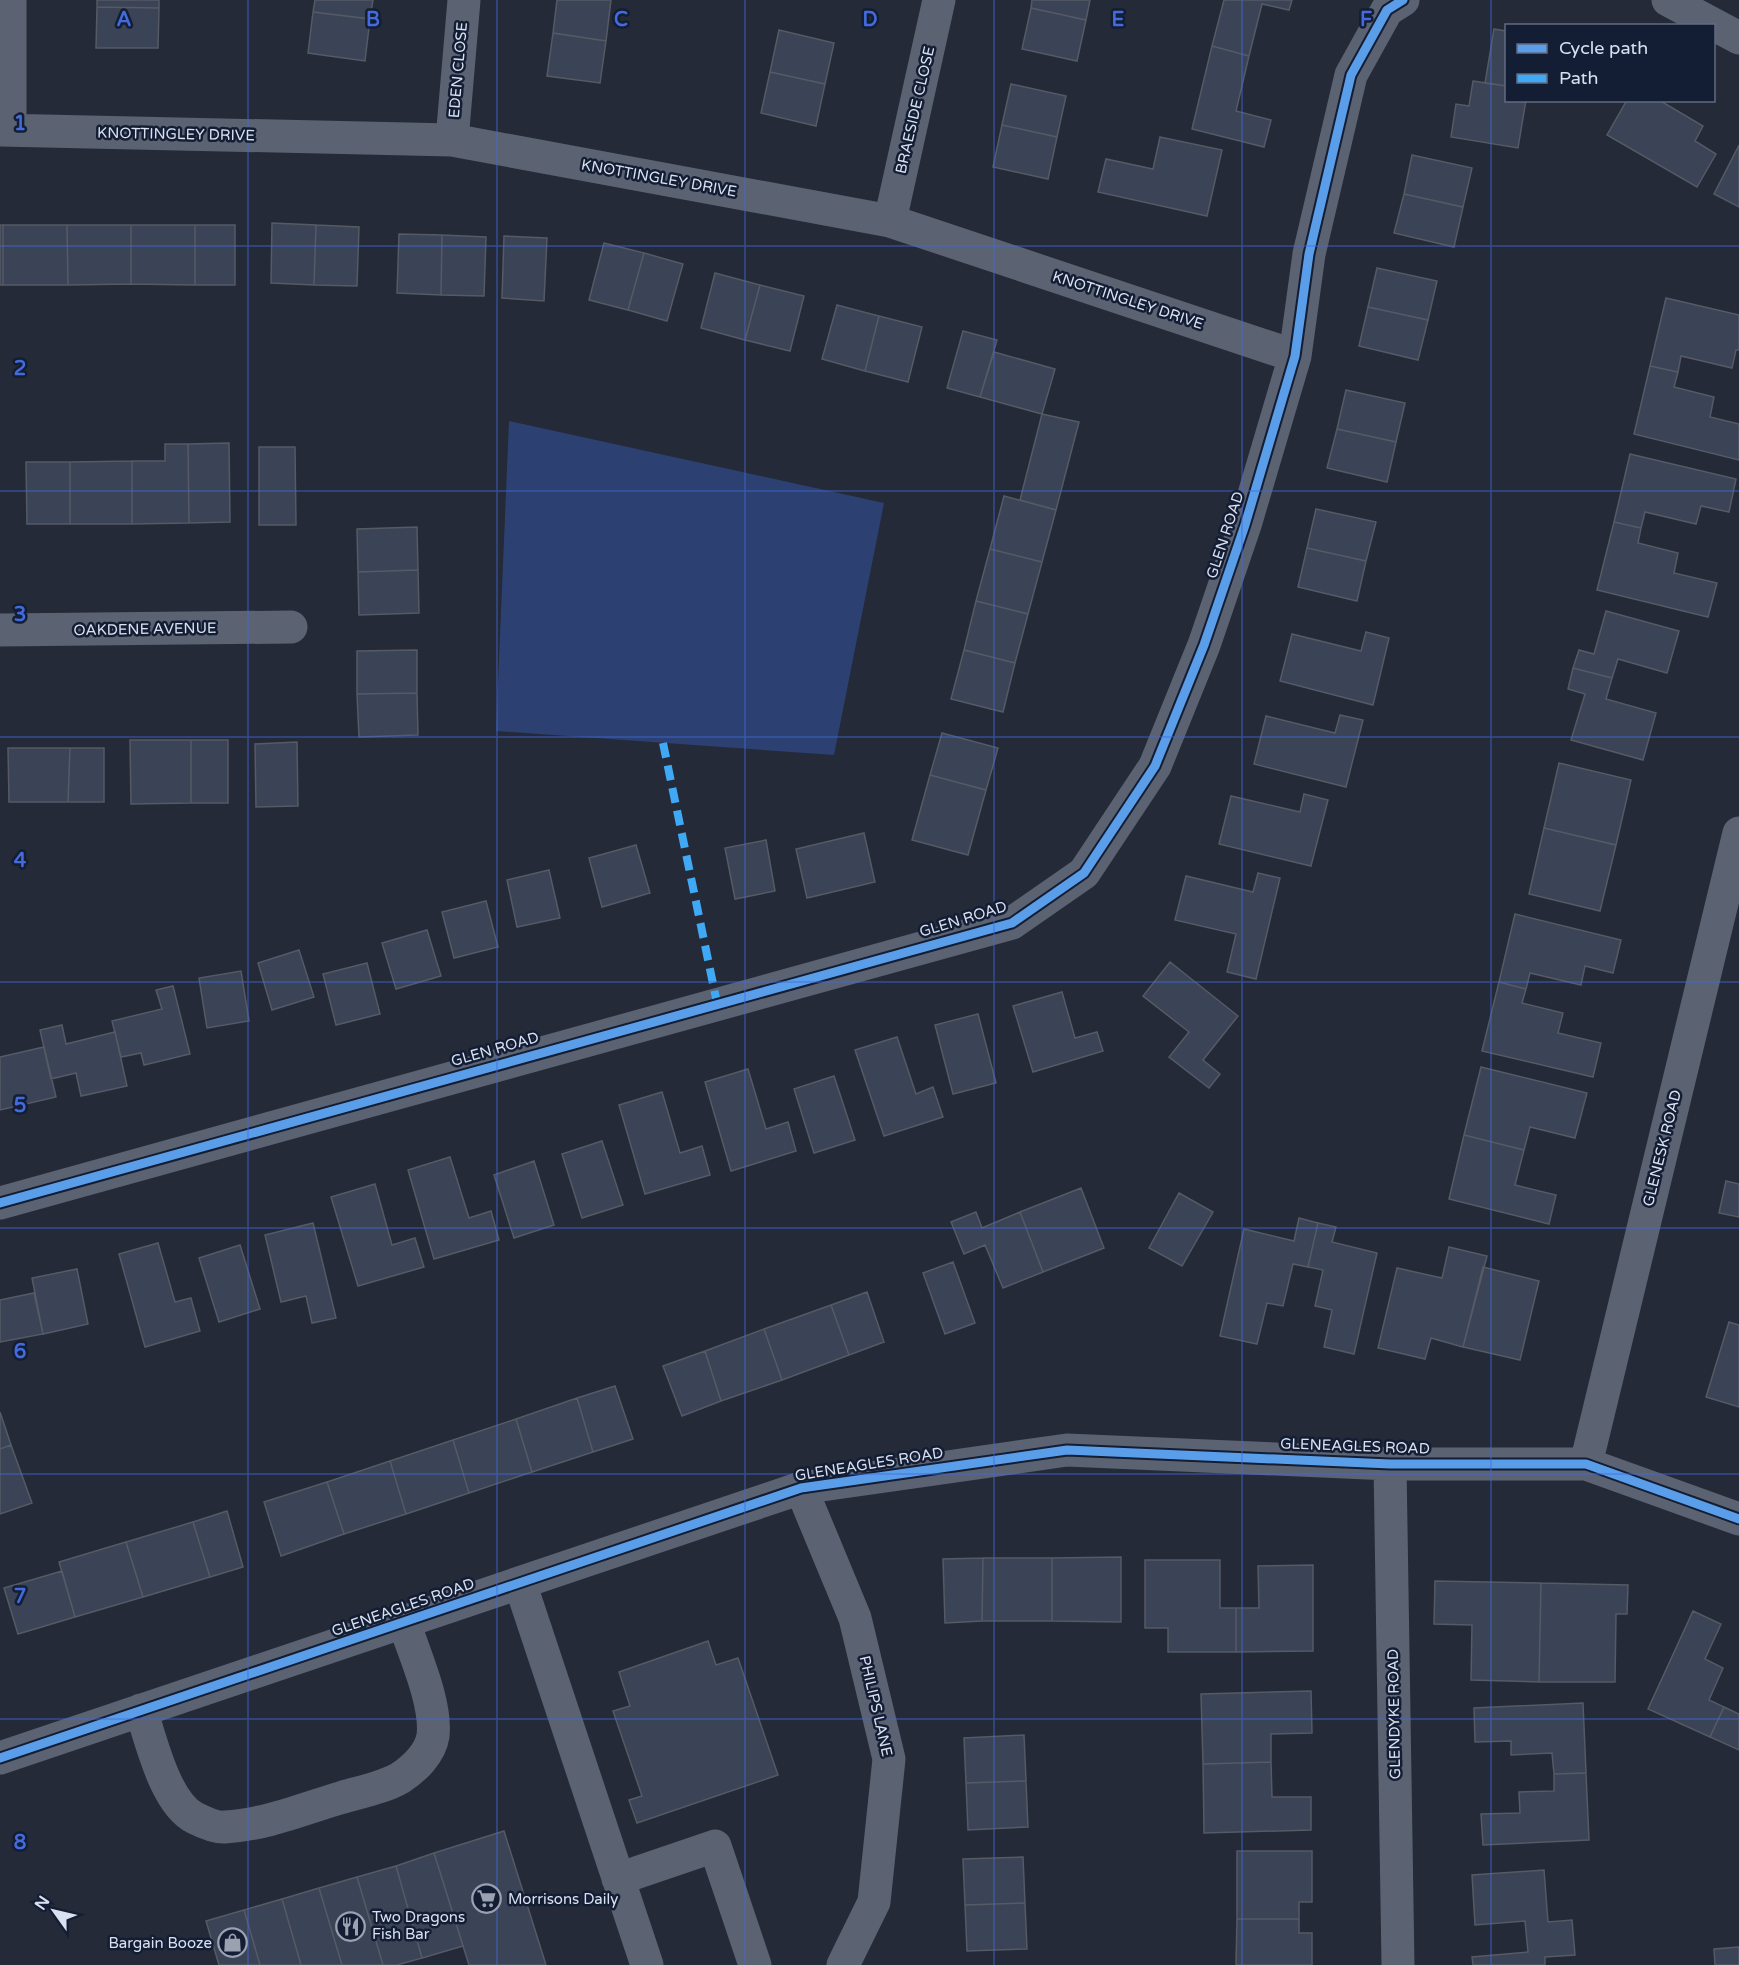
<svg xmlns="http://www.w3.org/2000/svg" width="1739" height="1965" viewBox="0 0 1739 1965" font-family="'Varela Round',sans-serif">
  <style>
    .green { fill: #2c4071 }
    .building { fill: #3b4356; stroke: #555a65; stroke-width: 1.5 }
    .lines { fill: none; stroke-linecap: round; stroke-linejoin: round }
    .minor { stroke: #5b6272; stroke-width: 33 }
    .quiet { stroke: #3fa9f5; stroke-width: 8; stroke-dasharray: 15 8; stroke-linecap: butt }
    .cycleway-casing { stroke: #131d34; stroke-width: 13 }
    .cycleway { stroke: #5a9eea; stroke-width: 9 }
    .grid { fill: none; stroke: #436bdd; stroke-width: 1.5; stroke-opacity: 0.55 }
    .labels { text-anchor: middle; dominant-baseline: central; stroke-width: 5; stroke-linejoin: round; paint-order: stroke }
    .street-label { font-size: 15px; fill: #d9e1f1; stroke: #131d34 }
    .poi-label { font-size: 15px; fill: #d9e1f1; stroke: #131d34; text-anchor: start }
    .grid-label { font-size: 20px; text-anchor: middle; font-weight: bold; fill: #436bdd; stroke: #131d34; stroke-width: 5; stroke-linejoin: round; paint-order: stroke }
  </style>
  <rect width="100%" height="100%" fill="#242a37"/>
  <path class="green" d="M 509,421 L 884,503 L 834,755 L 496,731 Z"/>
  <path class="building" d="M 97,0 L 159,0 L 159,8 L 97,7 Z
    M 315,0 L 373,0 L 370,19 L 313,12 Z
    M 557,0 L 611,0 L 606,41 L 553,33 Z
    M 1032,0 L 1090,0 L 1086,20 L 1031,8 Z
    M 1224,0 L 1292,0 L 1289,10 L 1262,4 L 1249,56 L 1212,46 Z
    M 97,7 L 159,8 L 158,48 L 96,48 Z
    M 1031,8 L 1086,20 L 1077,61 L 1022,49 Z
    M 313,12 L 370,19 L 365,61 L 308,53 Z
    M 1494,29 L 1506,31 L 1506,86 L 1485,83 Z
    M 779,30 L 834,43 L 825,84 L 770,72 Z
    M 553,33 L 606,41 L 600,83 L 547,76 Z
    M 1212,46 L 1249,56 L 1236,111 L 1271,120 L 1264,147 L 1192,129 Z
    M 770,72 L 825,84 L 816,126 L 761,113 Z
    M 1473,81 L 1506,86 L 1506,100 L 1526,100 L 1518,148 L 1451,137 L 1456,104 L 1469,106 Z
    M 1011,84 L 1066,96 L 1057,137 L 1002,125 Z
    M 1627,100 L 1659,100 L 1703,126 L 1695,141 L 1716,154 L 1697,187 L 1607,135 Z
    M 1002,125 L 1057,137 L 1048,179 L 993,167 Z
    M 1160,137 L 1222,150 L 1207,216 L 1098,192 L 1106,159 L 1153,169 Z
    M 1739,145 L 1739,207 L 1714,194 Z
    M 1412,155 L 1472,168 L 1463,207 L 1404,194 Z
    M 1404,194 L 1463,207 L 1454,247 L 1394,233 Z
    M 272,223 L 316,225 L 314,285 L 271,283 Z
    M 0,225 L 3,225 L 3,285 L 0,285 Z
    M 3,225 L 67,225 L 68,285 L 3,285 Z
    M 67,225 L 131,225 L 131,284 L 68,285 Z
    M 131,225 L 195,225 L 195,285 L 131,284 Z
    M 195,225 L 235,225 L 235,285 L 195,285 Z
    M 316,225 L 359,227 L 357,286 L 314,285 Z
    M 399,234 L 442,235 L 441,295 L 397,293 Z
    M 442,235 L 486,237 L 484,296 L 441,295 Z
    M 504,236 L 547,238 L 544,301 L 502,298 Z
    M 604,243 L 644,253 L 628,310 L 589,300 Z
    M 644,253 L 683,264 L 667,321 L 628,310 Z
    M 1377,268 L 1437,281 L 1428,320 L 1368,307 Z
    M 715,273 L 760,285 L 745,340 L 701,328 Z
    M 760,285 L 804,296 L 790,351 L 745,340 Z
    M 1666,298 L 1739,315 L 1739,350 L 1736,350 L 1732,368 L 1681,356 L 1678,372 L 1650,366 Z
    M 837,305 L 879,316 L 865,371 L 822,359 Z
    M 1368,307 L 1428,320 L 1418,360 L 1359,346 Z
    M 879,316 L 922,327 L 908,382 L 865,371 Z
    M 963,331 L 997,340 L 980,397 L 947,388 Z
    M 994,352 L 1055,369 L 1042,414 L 980,397 Z
    M 1650,366 L 1678,372 L 1674,387 L 1714,397 L 1710,417 L 1739,424 L 1739,460 L 1634,434 Z
    M 1346,390 L 1405,403 L 1396,442 L 1337,429 Z
    M 1042,414 L 1079,422 L 1056,510 L 1020,500 Z
    M 1337,429 L 1396,442 L 1387,482 L 1327,468 Z
    M 229,443 L 230,522 L 189,523 L 188,444 Z
    M 165,444 L 188,444 L 189,523 L 132,524 L 132,461 L 165,461 Z
    M 259,447 L 295,447 L 296,525 L 259,525 Z
    M 1630,454 L 1736,479 L 1729,512 L 1701,506 L 1696,524 L 1645,512 L 1641,528 L 1614,522 Z
    M 132,461 L 132,524 L 70,524 L 70,462 Z
    M 26,462 L 70,462 L 70,524 L 27,524 Z
    M 1004,496 L 1056,510 L 1042,562 L 990,549 Z
    M 1316,509 L 1376,522 L 1366,561 L 1307,548 Z
    M 1614,522 L 1641,528 L 1638,543 L 1678,553 L 1674,573 L 1717,583 L 1708,617 L 1597,590 Z
    M 417,527 L 418,570 L 358,572 L 357,529 Z
    M 1307,548 L 1366,561 L 1357,601 L 1298,587 Z
    M 990,549 L 1042,562 L 1028,614 L 976,601 Z
    M 418,570 L 419,613 L 359,615 L 358,572 Z
    M 976,601 L 1028,614 L 1015,663 L 964,650 Z
    M 1606,611 L 1679,631 L 1667,673 L 1618,659 L 1612,678 L 1573,668 L 1579,650 L 1594,654 Z
    M 1366,632 L 1389,638 L 1373,705 L 1280,681 L 1292,634 L 1361,651 Z
    M 417,650 L 417,693 L 357,694 L 357,651 Z
    M 964,650 L 1015,663 L 1003,712 L 951,699 Z
    M 1573,668 L 1612,678 L 1606,699 L 1656,713 L 1643,760 L 1571,740 L 1585,694 L 1568,689 Z
    M 417,693 L 418,735 L 359,737 L 357,694 Z
    M 1340,715 L 1363,720 L 1346,787 L 1254,764 L 1266,716 L 1335,733 Z
    M 942,733 L 998,748 L 986,790 L 930,775 Z
    M 130,740 L 191,740 L 191,803 L 131,804 Z
    M 191,740 L 228,740 L 228,803 L 191,803 Z
    M 297,742 L 298,806 L 256,807 L 255,744 Z
    M 8,748 L 70,748 L 68,802 L 9,802 Z
    M 70,748 L 104,748 L 104,802 L 68,802 Z
    M 1559,763 L 1631,780 L 1616,845 L 1544,828 Z
    M 930,775 L 986,790 L 968,855 L 912,840 Z
    M 1304,794 L 1328,800 L 1311,866 L 1219,844 L 1231,796 L 1300,812 Z
    M 1544,828 L 1616,845 L 1600,911 L 1529,894 Z
    M 864,833 L 875,882 L 807,898 L 796,849 Z
    M 766,840 L 775,891 L 735,899 L 725,848 Z
    M 636,845 L 650,893 L 602,907 L 589,858 Z
    M 549,870 L 560,918 L 517,927 L 507,880 Z
    M 1258,873 L 1280,878 L 1256,979 L 1227,972 L 1236,934 L 1175,920 L 1186,876 L 1253,892 Z
    M 486,901 L 498,947 L 454,958 L 442,912 Z
    M 1515,914 L 1621,940 L 1613,973 L 1585,966 L 1581,985 L 1530,973 L 1526,989 L 1499,982 Z
    M 427,930 L 441,976 L 396,989 L 382,943 Z
    M 299,950 L 314,997 L 272,1010 L 258,963 Z
    M 1170,962 L 1238,1016 L 1203,1060 L 1220,1074 L 1209,1088 L 1169,1057 L 1189,1032 L 1143,996 Z
    M 367,963 L 380,1014 L 336,1025 L 323,974 Z
    M 241,971 L 249,1021 L 207,1028 L 199,978 Z
    M 1499,982 L 1526,989 L 1522,1003 L 1563,1013 L 1558,1033 L 1601,1043 L 1593,1077 L 1482,1051 Z
    M 173,986 L 190,1054 L 144,1065 L 141,1053 L 121,1057 L 112,1021 L 162,1009 L 156,990 Z
    M 1062,992 L 1075,1038 L 1097,1032 L 1103,1051 L 1033,1072 L 1013,1006 Z
    M 978,1014 L 996,1083 L 953,1094 L 935,1025 Z
    M 62,1025 L 66,1044 L 115,1032 L 127,1086 L 81,1096 L 76,1073 L 51,1079 L 40,1030 Z
    M 897,1037 L 916,1094 L 933,1087 L 943,1117 L 884,1136 L 855,1050 Z
    M 44,1047 L 56,1097 L 0,1110 L 0,1057 Z
    M 1481,1067 L 1587,1093 L 1575,1138 L 1530,1127 L 1524,1150 L 1464,1135 Z
    M 748,1069 L 766,1129 L 788,1122 L 796,1151 L 731,1171 L 705,1082 Z
    M 834,1076 L 855,1140 L 814,1153 L 794,1089 Z
    M 662,1092 L 680,1153 L 702,1146 L 710,1175 L 645,1194 L 619,1105 Z
    M 1464,1135 L 1524,1150 L 1515,1185 L 1556,1195 L 1549,1224 L 1449,1199 Z
    M 602,1141 L 623,1205 L 582,1218 L 562,1154 Z
    M 450,1157 L 469,1218 L 491,1211 L 499,1240 L 434,1259 L 408,1170 Z
    M 534,1161 L 554,1225 L 514,1238 L 494,1175 Z
    M 1726,1181 L 1739,1184 L 1739,1217 L 1719,1213 Z
    M 375,1184 L 392,1245 L 415,1238 L 424,1267 L 358,1286 L 331,1197 Z
    M 1081,1188 L 1104,1248 L 1043,1272 L 1020,1212 Z
    M 1179,1193 L 1213,1212 L 1182,1266 L 1149,1248 Z
    M 976,1212 L 982,1228 L 1020,1212 L 1043,1272 L 1003,1288 L 985,1245 L 964,1254 L 951,1222 Z
    M 1299,1218 L 1318,1223 L 1308,1267 L 1293,1264 L 1283,1306 L 1267,1303 L 1257,1344 L 1220,1336 L 1244,1229 L 1294,1241 Z
    M 313,1223 L 336,1318 L 312,1323 L 306,1296 L 281,1302 L 265,1235 Z
    M 1318,1223 L 1336,1227 L 1332,1242 L 1377,1253 L 1354,1354 L 1324,1347 L 1332,1310 L 1315,1306 L 1323,1270 L 1308,1267 Z
    M 158,1243 L 175,1302 L 191,1298 L 200,1331 L 145,1347 L 119,1254 Z
    M 240,1245 L 260,1309 L 219,1322 L 199,1258 Z
    M 1449,1247 L 1487,1256 L 1463,1347 L 1431,1338 L 1425,1359 L 1378,1348 L 1397,1268 L 1442,1278 Z
    M 953,1262 L 975,1323 L 945,1334 L 923,1273 Z
    M 1483,1267 L 1539,1281 L 1520,1360 L 1463,1347 Z
    M 77,1269 L 88,1324 L 43,1334 L 32,1278 Z
    M 867,1292 L 884,1342 L 849,1355 L 831,1305 Z
    M 34,1293 L 43,1334 L 0,1342 L 0,1300 Z
    M 831,1305 L 849,1355 L 782,1380 L 764,1329 Z
    M 1729,1322 L 1739,1325 L 1739,1407 L 1706,1397 Z
    M 764,1329 L 782,1380 L 721,1401 L 705,1351 Z
    M 705,1351 L 721,1401 L 682,1416 L 663,1366 Z
    M 615,1386 L 633,1439 L 593,1452 L 577,1398 Z
    M 577,1398 L 593,1452 L 532,1472 L 516,1419 Z
    M 0,1412 L 11,1445 L 0,1449 Z
    M 516,1419 L 532,1472 L 469,1493 L 453,1440 Z
    M 453,1440 L 469,1493 L 406,1514 L 390,1461 Z
    M 11,1445 L 32,1503 L 0,1514 L 0,1449 Z
    M 390,1461 L 406,1514 L 344,1534 L 327,1482 Z
    M 327,1482 L 344,1534 L 281,1556 L 264,1502 Z
    M 227,1511 L 243,1567 L 210,1577 L 193,1522 Z
    M 193,1522 L 210,1577 L 143,1597 L 126,1542 Z
    M 126,1542 L 143,1597 L 75,1617 L 59,1562 Z
    M 1121,1557 L 1121,1622 L 1052,1621 L 1052,1558 Z
    M 983,1558 L 1052,1558 L 1052,1621 L 982,1621 Z
    M 983,1558 L 982,1621 L 945,1623 L 943,1559 Z
    M 1145,1560 L 1220,1560 L 1220,1608 L 1236,1608 L 1236,1652 L 1168,1652 L 1168,1628 L 1145,1628 Z
    M 1313,1565 L 1313,1651 L 1236,1652 L 1236,1608 L 1259,1608 L 1258,1566 Z
    M 62,1571 L 75,1617 L 18,1634 L 4,1588 Z
    M 1435,1581 L 1541,1583 L 1539,1682 L 1471,1680 L 1472,1625 L 1434,1624 Z
    M 1541,1583 L 1628,1585 L 1627,1614 L 1616,1614 L 1615,1682 L 1539,1682 Z
    M 1693,1611 L 1721,1624 L 1705,1659 L 1723,1668 L 1709,1700 L 1724,1707 L 1710,1737 L 1648,1709 Z
    M 708,1641 L 716,1665 L 738,1658 L 778,1775 L 637,1823 L 629,1800 L 642,1796 L 613,1711 L 630,1706 L 619,1672 Z
    M 1311,1691 L 1312,1733 L 1271,1734 L 1271,1762 L 1203,1764 L 1201,1694 Z
    M 1583,1703 L 1586,1773 L 1554,1774 L 1552,1753 L 1511,1755 L 1511,1741 L 1475,1742 L 1474,1708 Z
    M 1724,1707 L 1739,1714 L 1739,1750 L 1710,1737 Z
    M 1024,1735 L 1026,1781 L 966,1783 L 964,1738 Z
    M 1271,1762 L 1272,1797 L 1311,1797 L 1311,1830 L 1204,1833 L 1203,1764 Z
    M 1586,1773 L 1589,1840 L 1483,1845 L 1481,1814 L 1520,1813 L 1519,1792 L 1554,1791 L 1554,1774 Z
    M 1026,1781 L 1028,1827 L 968,1830 L 966,1783 Z
    M 504,1831 L 546,1965 L 469,1965 L 434,1853 Z
    M 1237,1851 L 1312,1851 L 1312,1902 L 1299,1902 L 1299,1919 L 1237,1919 Z
    M 434,1853 L 463,1946 L 422,1958 L 396,1866 Z
    M 1023,1857 L 1025,1903 L 965,1905 L 963,1859 Z
    M 396,1866 L 422,1958 L 397,1965 L 383,1965 L 357,1877 Z
    M 1544,1870 L 1548,1922 L 1572,1920 L 1575,1955 L 1545,1957 L 1545,1965 L 1473,1965 L 1472,1957 L 1528,1952 L 1525,1921 L 1475,1925 L 1472,1875 Z
    M 357,1877 L 383,1965 L 342,1965 L 319,1888 Z
    M 319,1888 L 342,1965 L 301,1965 L 282,1899 Z
    M 282,1899 L 301,1965 L 260,1965 L 244,1910 Z
    M 1025,1903 L 1027,1949 L 967,1951 L 965,1905 Z
    M 244,1910 L 260,1965 L 219,1965 L 206,1921 Z
    M 1237,1919 L 1299,1919 L 1299,1933 L 1312,1933 L 1312,1965 L 1236,1965 Z
    M 1739,1947 L 1739,1965 L 1715,1965 L 1714,1949 Z"/>
  <g class="lines">
    <path class="minor" d="M 10,0 L 10,130
      M 1668,0 L 1739,38
      M 0,130 L 452,140 L 890,221 L 1295,356
      M 452,140 L 464,0
      M 890,221 L 939,0
      M 0,630 L 291,627
      M 0,1203 L 1012,923 L 1084,873 L 1155,766 L 1204,645 L 1245,525 L 1295,356 L 1309,254 L 1351,75 L 1387,10 L 1403,0
      M 1390,1464 L 1398,1965
      M 1586,1464 L 1739,833
      M 801,1488 L 855,1618 L 889,1759 L 874,1902 L 843,1965
      M 520,1583 L 647,1965
      M 141,1710 C 151,1740 165,1803 195,1818 C 203,1822 217,1828 225,1827 C 264,1825 303,1809 340,1798 C 359,1792 383,1788 400,1778 C 414,1769 430,1754 433,1736 C 437,1703 414,1654 404,1622
      M 0,1758 L 801,1488 L 1067,1450 L 1390,1464 L 1586,1464 L 1739,1519
      M 618,1879 L 715,1846 L 755,1965"/>
    <path class="quiet" d="M 663,743 L 717,1003"/>
    <defs>
      <path id="cycleway" d="M 0,1203 L 1012,923 L 1084,873 L 1155,766 L 1204,645 L 1245,525 L 1295,356 L 1309,254 L 1351,75 L 1387,10 L 1403,0
        M 0,1758 L 801,1488 L 1067,1450 L 1390,1464 L 1586,1464 L 1739,1519"/>
    </defs>
    <use href="#cycleway" class="cycleway-casing"/>
    <use href="#cycleway" class="cycleway"/>
  </g>
  <path class="grid" d="M 248,0 L 248,1965M 497,0 L 497,1965M 745,0 L 745,1965M 994,0 L 994,1965M 1242,0 L 1242,1965M 1491,0 L 1491,1965M 0,246 L 1739,246M 0,491 L 1739,491M 0,737 L 1739,737M 0,982 L 1739,982M 0,1228 L 1739,1228M 0,1474 L 1739,1474M 0,1719 L 1739,1719"/>
  <defs>
    <symbol id="supermarket-ring" viewBox="-11 -11 22 22"><circle r="9.5" fill="#131d34" stroke="#9aa1b0" stroke-width="1.5"/><path d="M-6-5.5h2.5l.6 2H6L4.5 2H-2.5L-4.4-4H-6ZM-1.5 3.2a1.3 1.3 0 1 0 .1 0ZM3 3.2a1.3 1.3 0 1 0 .1 0Z" fill="#9aa1b0"/></symbol>
    <symbol id="restaurant-ring" viewBox="-11 -11 22 22"><circle r="9.5" fill="#131d34" stroke="#9aa1b0" stroke-width="1.5"/><path d="M-5-6h1v4h1v-4h1v4h1v-4h1v5L-1.5 .5V6h-2V.5L-5-1ZM5-6V6H3V1.5H1.5Q1.5-4 5-6Z" fill="#9aa1b0"/></symbol>
    <symbol id="shop-ring" viewBox="-11 -11 22 22"><circle r="9.5" fill="#131d34" stroke="#9aa1b0" stroke-width="1.5"/><path d="M-5-2.5h2.3a2.7 3.5 0 0 1 5.4 0H5L5.5 6h-11ZM-1.5-2.5h3a1.5 2.3 0 0 0-3 0Z" fill="#9aa1b0"/></symbol>
  </defs>
  <g fill-rule="evenodd">
    <use href="#supermarket-ring" x="470" y="1882" width="33" height="33"/>
    <use href="#restaurant-ring" x="334" y="1910" width="33" height="33"/>
    <use href="#shop-ring" x="216" y="1926" width="33" height="33"/>
  </g>
  <g class="labels">
    <g class="street-label">
      <text transform="translate(458 70) rotate(-85)">EDEN CLOSE</text>
      <text transform="translate(915 110) rotate(-77)">BRAESIDE CLOSE</text>
      <text transform="translate(176 134) rotate(1)">KNOTTINGLEY DRIVE</text>
      <text transform="translate(659 178) rotate(10)">KNOTTINGLEY DRIVE</text>
      <text transform="translate(1128 300) rotate(18)">KNOTTINGLEY DRIVE</text>
      <text transform="translate(1225 535) rotate(-72)">GLEN ROAD</text>
      <text transform="translate(145 629) rotate(-1)">OAKDENE AVENUE</text>
      <text transform="translate(963 919) rotate(-17)">GLEN ROAD</text>
      <text transform="translate(495 1049) rotate(-16)">GLEN ROAD</text>
      <text transform="translate(1662 1148) rotate(-76)">GLENESK ROAD</text>
      <text transform="translate(1355 1446) rotate(2)">GLENEAGLES ROAD</text>
      <text transform="translate(869 1464) rotate(-9)">GLENEAGLES ROAD</text>
      <text transform="translate(403 1607) rotate(-19)">GLENEAGLES ROAD</text>
      <text transform="translate(876 1706) rotate(77)">PHILIPS LANE</text>
      <text transform="translate(1394 1714) rotate(-91)">GLENDYKE ROAD</text>
    </g>
    <g class="poi-label">
      <text x="508" y="1899">Morrisons Daily</text>
      <text x="372" y="1917">Two Dragons<tspan x="372" dy="17">Fish Bar</tspan></text>
      <text x="212" y="1943" text-anchor="end">Bargain Booze</text>
    </g>
  </g>
  <g class="grid-label">
    <text x="124" y="26">A</text>
    <text x="373" y="26">B</text>
    <text x="621" y="26">C</text>
    <text x="870" y="26">D</text>
    <text x="1118" y="26">E</text>
    <text x="1366" y="26">F</text>
    <text x="20" y="130">1</text>
    <text x="20" y="375">2</text>
    <text x="20" y="621">3</text>
    <text x="20" y="867">4</text>
    <text x="20" y="1112">5</text>
    <text x="20" y="1358">6</text>
    <text x="20" y="1603">7</text>
    <text x="20" y="1849">8</text>
  </g>
  <rect x="1505" y="24" width="210" height="78" fill="#131d34" stroke="#626b80" stroke-width="1.5"/>
  <rect x="1517" y="44" width="30" height="9" fill="#5a9eea" stroke="#626b80" stroke-width="1.5"/>
  <text x="1559" y="54" font-size="18" fill="#d9e1f1">Cycle path</text>
  <rect x="1517" y="74" width="30" height="9" fill="#3fa9f5" stroke="#626b80" stroke-width="1.5"/>
  <text x="1559" y="84" font-size="18" fill="#d9e1f1">Path</text>
  <g transform="translate(54 1911) rotate(304)" stroke="#131d34" stroke-width="4.5" paint-order="stroke">
  <path d="M0-4.5L10 22L0 15L-10 22Z" fill="#d9e1f1"/>
  <text y="-9" font-size="16" font-weight="bold" text-anchor="middle" fill="#d9e1f1">N</text>
  </g>
</svg>
